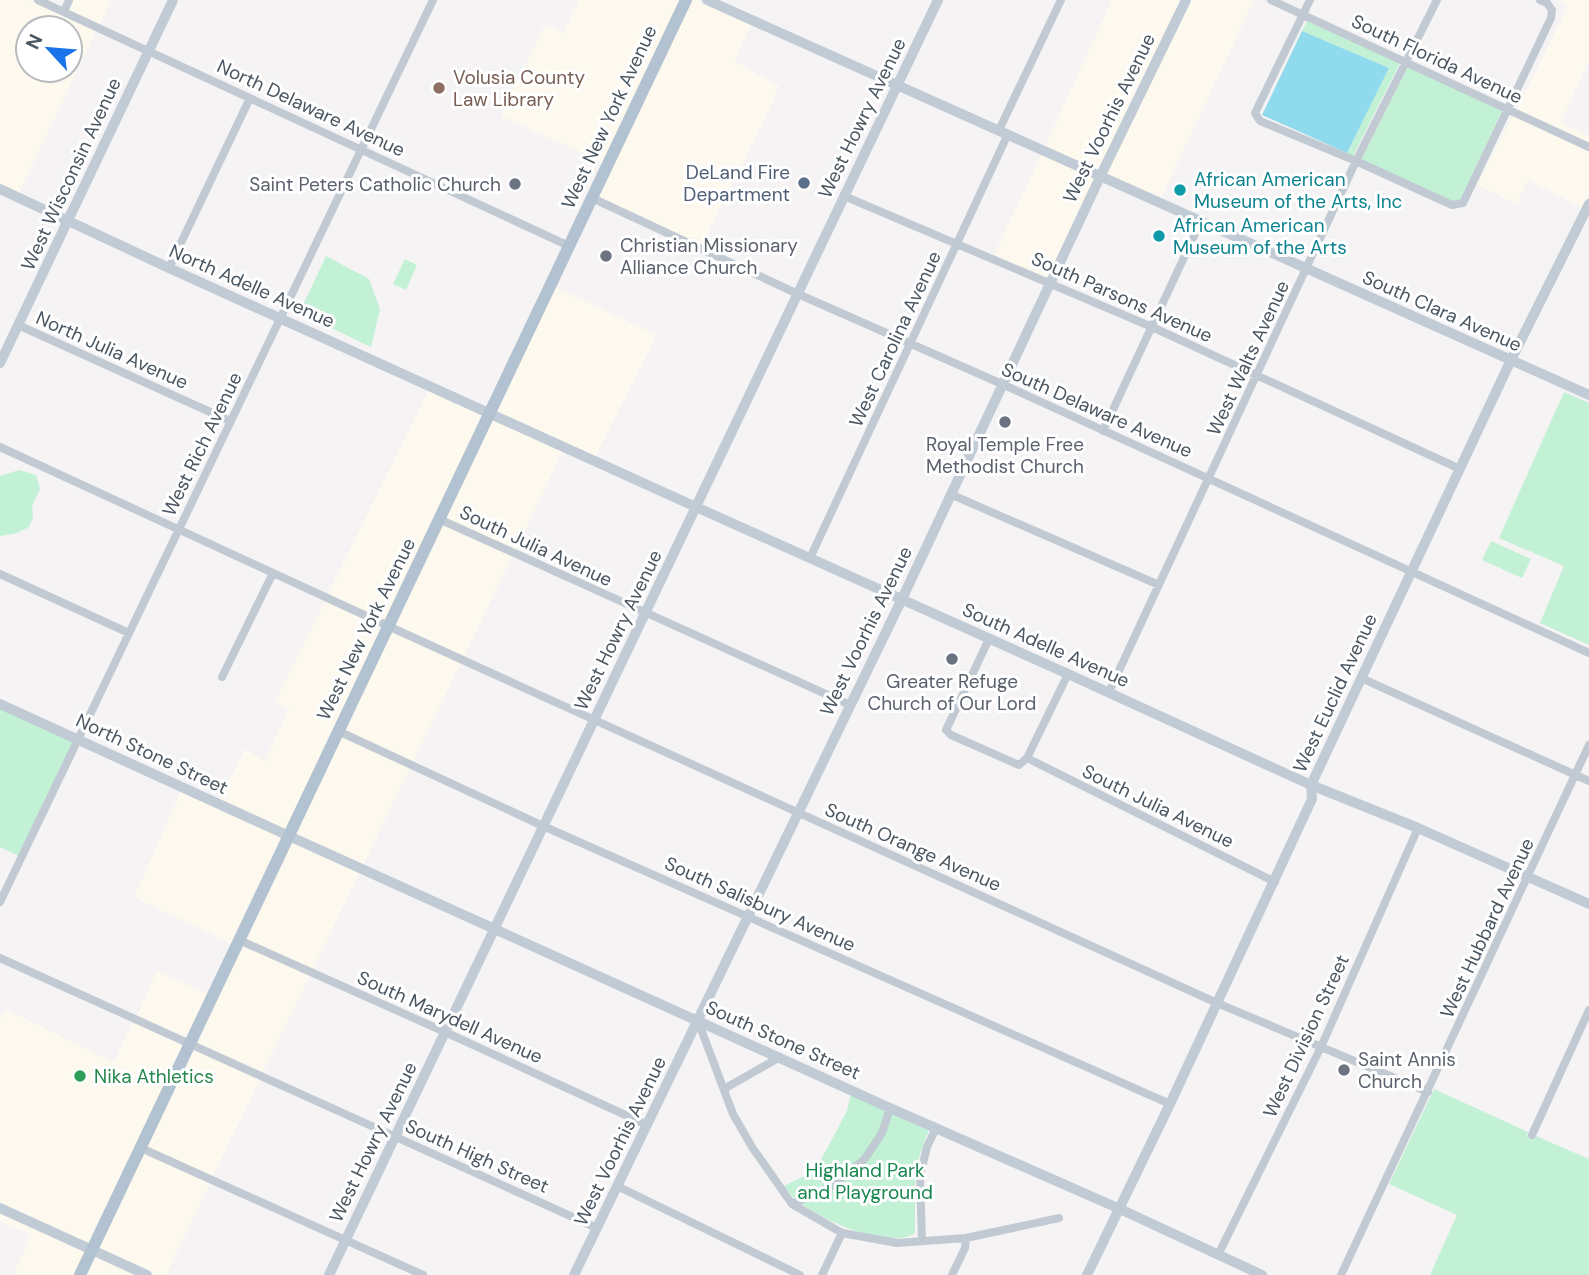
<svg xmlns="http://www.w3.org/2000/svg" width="1589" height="1275" viewBox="0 0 1589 1275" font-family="'DM Sans',sans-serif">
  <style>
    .commercial { fill: #fdf9ef; fill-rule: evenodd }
    .green { fill: #c3f1d5 }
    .water { fill: #90daee }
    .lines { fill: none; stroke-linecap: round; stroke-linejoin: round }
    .street { stroke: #c1cad2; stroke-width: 8 }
    .secondary { stroke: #c1cbd6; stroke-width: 10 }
    .primary { stroke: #b3c2d1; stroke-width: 12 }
    .education-dot { fill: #8d6e63; stroke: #fff; stroke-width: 2.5 }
    .service-dot { fill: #5c6f8a; stroke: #fff; stroke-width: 2.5 }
    .worship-dot { fill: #6b7280; stroke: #fff; stroke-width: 2.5 }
    .culture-dot { fill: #0f9aa8; stroke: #fff; stroke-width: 2.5 }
    .leisure-dot { fill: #2e9e5b; stroke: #fff; stroke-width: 2.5 }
    .labels { text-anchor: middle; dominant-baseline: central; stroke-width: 6; stroke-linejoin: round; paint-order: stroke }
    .street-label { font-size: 19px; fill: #4a5661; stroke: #fff }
    .education-label { font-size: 19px; fill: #785e54; stroke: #fff; text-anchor: start }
    .service-label { font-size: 19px; fill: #4e5e75; stroke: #fff; text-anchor: end }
    .culture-label { font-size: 19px; fill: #0d838f; stroke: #fff; text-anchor: start }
    .worship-label { font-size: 19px; fill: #5b616d; stroke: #fff; text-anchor: start }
    .leisure-label { font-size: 19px; fill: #27864d; stroke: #fff; text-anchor: start }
    .park-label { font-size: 19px; fill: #17864f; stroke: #fff }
  </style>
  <rect width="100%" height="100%" fill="#f5f3f3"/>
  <path class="commercial" d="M 0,0 L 28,0 L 96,31 L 19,193 L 0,184 ZM 28,28 L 70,28 L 70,70 L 28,70 Z
    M 74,0 L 111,0 L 100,24 L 69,10 Z
    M 579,0 L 681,0 L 604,163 L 501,116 L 545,24 L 563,33 Z
    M 691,0 L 697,0 L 751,25 L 734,61 L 779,86 L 769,110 L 702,245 L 598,196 Z
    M 1112,0 L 1181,0 L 1098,170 L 1045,146 Z
    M 1191,0 L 1254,0 L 1161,198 L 1107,174 Z
    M 1559,0 L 1589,0 L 1589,60 L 1561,122 L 1589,136 L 1589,143 L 1517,109 L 1568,6 L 1559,1 Z
    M 1513,116 L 1589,152 L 1589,194 L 1582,208 L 1528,180 L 1517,204 L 1477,185 Z
    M 1042,153 L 1095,177 L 1048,277 L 994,255 Z
    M 555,287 L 657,335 L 595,457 L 495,412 Z
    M 429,390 L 484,415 L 386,620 L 328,594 Z
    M 492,419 L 563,451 L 515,550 L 445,518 Z
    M 442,525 L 512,557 L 464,656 L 394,624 Z
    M 325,601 L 383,628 L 286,831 L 219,800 L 245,749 L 265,761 L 289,709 L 275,701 Z
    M 391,631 L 461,663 L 413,761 L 344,729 Z
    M 341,736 L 410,768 L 363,865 L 294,834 Z
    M 181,791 L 283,838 L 232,944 L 134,897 Z
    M 291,841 L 360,872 L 313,969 L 245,938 Z
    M 241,945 L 310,976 L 263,1072 L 196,1042 Z
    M 157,971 L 208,994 L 187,1038 L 137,1015 Z
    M 5,1009 L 114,1062 L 133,1022 L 184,1046 L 90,1245 L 0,1204 L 0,1020 Z
    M 192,1049 L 260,1080 L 213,1176 L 146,1146 Z
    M 143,1153 L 210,1183 L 166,1275 L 156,1275 L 98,1248 Z
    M 0,1213 L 87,1252 L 75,1275 L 13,1275 L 31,1235 L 0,1221 Z
    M 95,1255 L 137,1275 L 85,1275 Z"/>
  <path class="green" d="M 1307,21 L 1400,63 L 1353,156 L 1347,153 L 1389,68 L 1302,31 Z
    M 1408,67 L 1502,111 L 1460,200 L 1453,201 L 1361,160 Z
    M 326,256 L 369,279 L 380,309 L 371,347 L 310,318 L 304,317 L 299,312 L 301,305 L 305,301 Z
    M 405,259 L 417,265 L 406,290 L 393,284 Z
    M 1564,392 L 1589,403 L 1589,645 L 1540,623 L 1564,566 L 1499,538 Z
    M 19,470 L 36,475 L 40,489 L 32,506 L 33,518 L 29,527 L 17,533 L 0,536 L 0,476 Z
    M 1491,541 L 1531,559 L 1522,578 L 1482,560 Z
    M 0,704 L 78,740 L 21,857 L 0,847 Z
    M 1434,1089 L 1528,1132 L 1527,1136 L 1534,1140 L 1536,1136 L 1589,1159 L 1589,1275 L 1430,1275 L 1457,1215 L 1389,1184 Z
    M 851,1093 L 929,1130 L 920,1154 L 915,1176 L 915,1233 C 889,1252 817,1218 795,1199 C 791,1195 788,1190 784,1186 L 815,1171 L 847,1111 Z"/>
  <path class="water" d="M 1302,31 L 1389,68 L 1347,153 L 1262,115 Z"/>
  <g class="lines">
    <path class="street" d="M 38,0 L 569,246
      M 1271,0 L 1589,147
      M 1310,0 L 1255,113 L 1260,121 L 1356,161 L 1452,205 L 1463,203 L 1551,18 L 1552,10 L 1547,3 L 1540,0
      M 64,12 L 69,0
      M 999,130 L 1061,0
      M 844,196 L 1152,327 L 1460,469
      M 592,198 L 798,294 L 1002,384 L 1589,653
      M 169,268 L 250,98
      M 18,325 L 230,421
      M 1103,431 L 1201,221
      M 0,447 L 388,626 L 1217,1003 L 1428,1092
      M 950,494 L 1159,585
      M 439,519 L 850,705
      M 810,558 L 1008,134
      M 0,574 L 129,633
      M 989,639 L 946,730 L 951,735 L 1019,765 L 1027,758 L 1068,674
      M 222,677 L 273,573
      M 1361,678 L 1589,781
      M 1109,692 L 1356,161 L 1437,0
      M 338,731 L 543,826 L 1170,1104
      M 1027,758 L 1275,882
      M 0,902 L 433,0
      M 239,940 L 445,1032 L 647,1125
      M 0,958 L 597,1228
      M 698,1021 L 733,1114 L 752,1147 L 792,1204 L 842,1233 L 897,1243 L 966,1238 L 1059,1218
      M 724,1089 L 780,1057
      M 1532,1135 L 1589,1010
      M 141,1148 L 423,1275
      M 617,1186 L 800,1275
      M 792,1204 L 830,1187 L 864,1160 L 882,1133 L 890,1108
      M 922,1241 L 920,1176 L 927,1147 L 936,1128
      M 1218,1255 L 1321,1047 L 1418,828
      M 822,1275 L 842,1233
      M 952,1275 L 965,1248 L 966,1238
      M 1341,1275 L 1589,745"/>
    <path class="secondary" d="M 707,0 L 1589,395
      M 0,189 L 169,268 L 696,507 L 1068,674 L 1311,785 L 1418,828 L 1589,904
      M 0,363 L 173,0
      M 0,704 L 289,836 L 890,1108 L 1120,1209 L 1262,1275
      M 0,1208 L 147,1275
      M 329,1275 L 938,0
      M 574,1275 L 902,599 L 1101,175 L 1186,0
      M 1087,1275 L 1170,1104 L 1312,799 L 1311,785 L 1511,360 L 1589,204"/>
    <path class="primary" d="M 80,1275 L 686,0"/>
  </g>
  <circle class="education-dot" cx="439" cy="88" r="7"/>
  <circle class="service-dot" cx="804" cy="183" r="7"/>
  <g class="worship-dot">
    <circle cx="515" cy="184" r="7"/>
    <circle cx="606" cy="256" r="7"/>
    <circle cx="1005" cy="422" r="7"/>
    <circle cx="952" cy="659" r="7"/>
    <circle cx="1344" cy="1070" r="7"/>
  </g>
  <g class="culture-dot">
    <circle cx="1180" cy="190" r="7"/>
    <circle cx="1159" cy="236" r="7"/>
  </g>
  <circle class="leisure-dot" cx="80" cy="1076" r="7"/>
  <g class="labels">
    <g class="street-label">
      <text transform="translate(1437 59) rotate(25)">South Florida Avenue</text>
      <text transform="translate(311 108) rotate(25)">North Delaware Avenue</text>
      <text transform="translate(609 117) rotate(-65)">West New York Avenue</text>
      <text transform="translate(862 118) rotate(-64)">West Howry Avenue</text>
      <text transform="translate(1109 118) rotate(-64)">West Voorhis Avenue</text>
      <text transform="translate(71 174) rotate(-65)">West Wisconsin Avenue</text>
      <text transform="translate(252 286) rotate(24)">North Adelle Avenue</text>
      <text transform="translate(1122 297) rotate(24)">South Parsons Avenue</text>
      <text transform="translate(1442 311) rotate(24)">South Clara Avenue</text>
      <text transform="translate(895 339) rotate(-65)">West Carolina Avenue</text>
      <text transform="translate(112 350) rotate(24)">North Julia Avenue</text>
      <text transform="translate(1248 358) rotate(-65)">West Walts Avenue</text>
      <text transform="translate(1097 410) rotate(24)">South Delaware Avenue</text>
      <text transform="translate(202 444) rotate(-64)">West Rich Avenue</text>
      <text transform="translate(536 546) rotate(25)">South Julia Avenue</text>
      <text transform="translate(366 629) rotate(-64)">West New York Avenue</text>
      <text transform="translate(618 630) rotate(-64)">West Howry Avenue</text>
      <text transform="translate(866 631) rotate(-64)">West Voorhis Avenue</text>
      <text transform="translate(1046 645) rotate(24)">South Adelle Avenue</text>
      <text transform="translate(1335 693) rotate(-65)">West Euclid Avenue</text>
      <text transform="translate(152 754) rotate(25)">North Stone Street</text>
      <text transform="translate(1158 806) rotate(26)">South Julia Avenue</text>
      <text transform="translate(913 847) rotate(24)">South Orange Avenue</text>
      <text transform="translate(760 904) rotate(24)">South Salisbury Avenue</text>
      <text transform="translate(1487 928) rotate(-65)">West Hubbard Avenue</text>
      <text transform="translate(450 1017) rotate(24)">South Marydell Avenue</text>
      <text transform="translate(1306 1036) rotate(-65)">West Division Street</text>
      <text transform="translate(783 1040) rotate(24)">South Stone Street</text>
      <text transform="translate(620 1141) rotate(-64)">West Voorhis Avenue</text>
      <text transform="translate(373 1142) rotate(-64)">West Howry Avenue</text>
      <text transform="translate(477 1156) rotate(24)">South High Street</text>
    </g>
    <g class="education-label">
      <text x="453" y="77">Volusia County<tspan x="453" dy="22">Law Library</tspan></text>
    </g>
    <g class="service-label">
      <text x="790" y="172">DeLand Fire<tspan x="790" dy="22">Department</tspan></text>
    </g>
    <g class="culture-label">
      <text x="1194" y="179">African American<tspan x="1194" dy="22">Museum of the Arts, Inc</tspan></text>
      <text x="1173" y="225">African American<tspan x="1173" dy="22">Museum of the Arts</tspan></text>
    </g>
    <g class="worship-label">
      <text x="501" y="184" text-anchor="end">Saint Peters Catholic Church</text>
      <text x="620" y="245">Christian Missionary<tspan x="620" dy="22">Alliance Church</tspan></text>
      <text x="1005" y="444" text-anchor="middle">Royal Temple Free<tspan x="1005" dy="22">Methodist Church</tspan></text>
      <text x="952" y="681" text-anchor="middle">Greater Refuge<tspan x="952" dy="22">Church of Our Lord</tspan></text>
      <text x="1358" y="1059">Saint Annis<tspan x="1358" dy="22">Church</tspan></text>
    </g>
    <g class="leisure-label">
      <text x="94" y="1076">Nika Athletics</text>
    </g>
    <g class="park-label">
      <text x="865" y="1170">Highland Park<tspan x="865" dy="22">and Playground</tspan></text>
    </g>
  </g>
  <g transform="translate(49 49) rotate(296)"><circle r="33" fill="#ffffff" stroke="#b7bbc0" stroke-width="2"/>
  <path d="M0-5L12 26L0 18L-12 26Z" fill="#1a73e8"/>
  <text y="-10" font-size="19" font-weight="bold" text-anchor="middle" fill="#4a5661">N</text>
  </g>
</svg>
